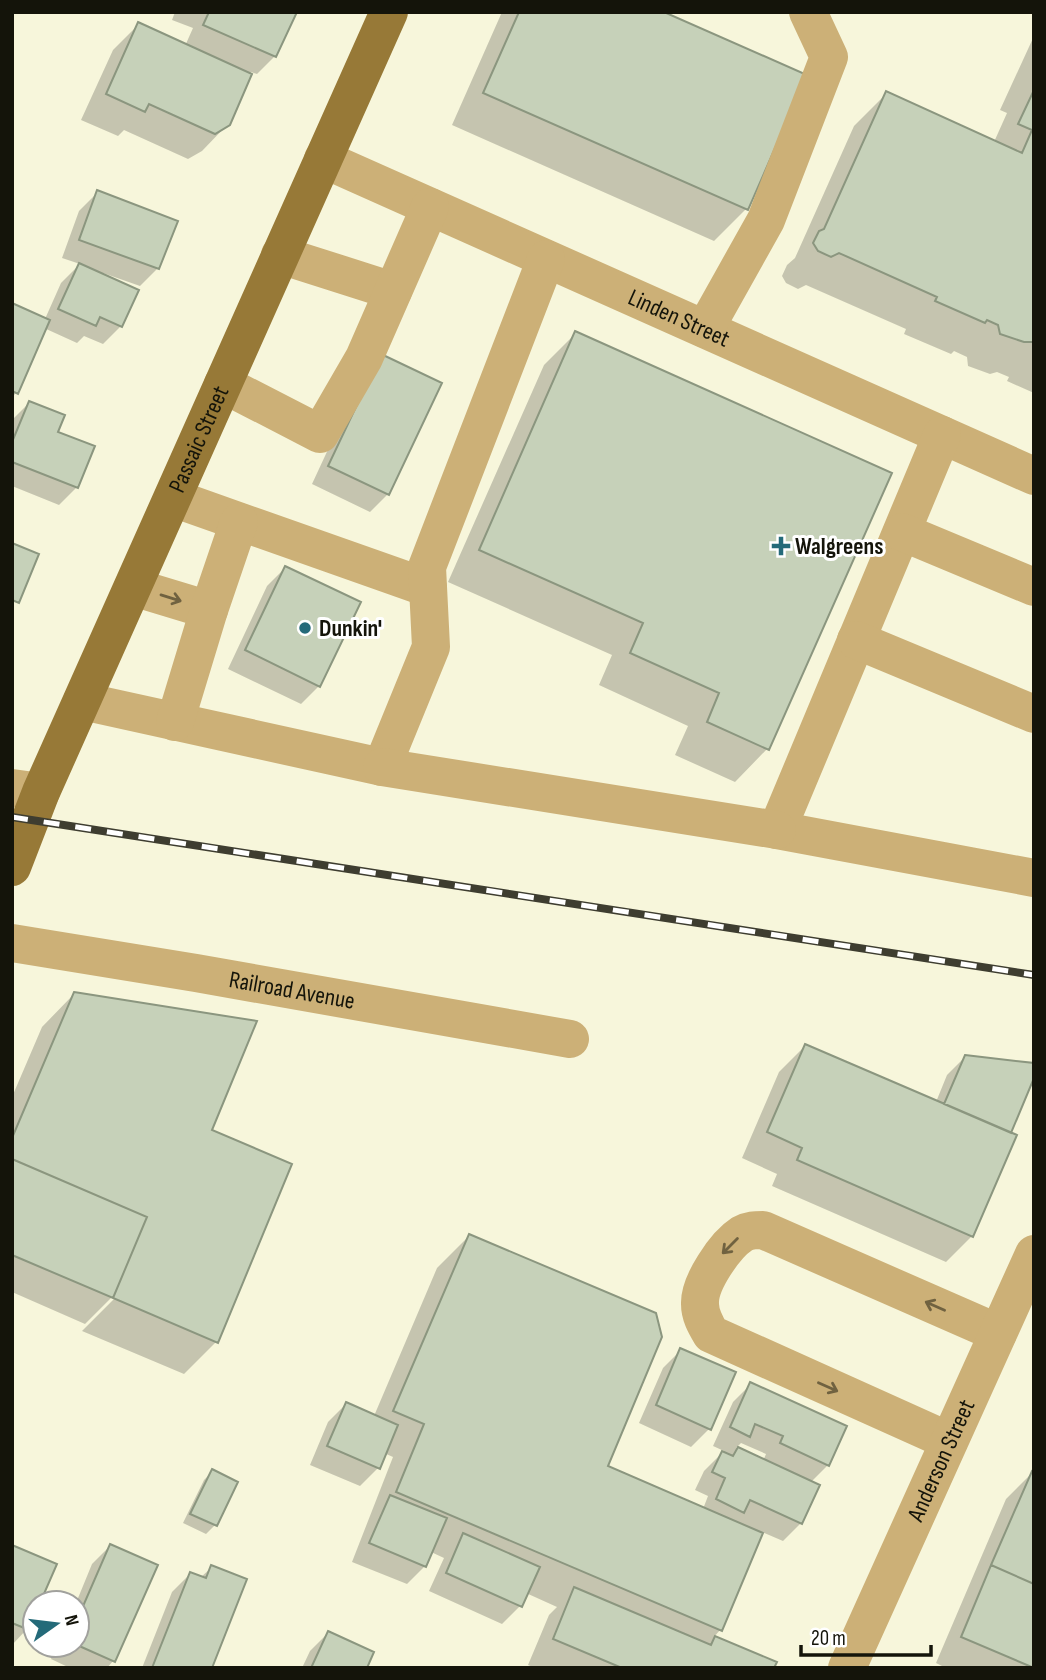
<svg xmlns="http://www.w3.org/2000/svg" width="1046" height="1680" viewBox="0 0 1046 1680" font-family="'Sofia Sans Condensed',sans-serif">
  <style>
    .shadow { fill: #0003; fill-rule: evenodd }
    .building { fill: #c6d1b9; stroke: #8b967f; stroke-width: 2 }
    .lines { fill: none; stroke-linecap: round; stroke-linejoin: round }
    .minor { stroke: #ccb077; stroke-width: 38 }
    .major { stroke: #977937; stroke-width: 38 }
    .rail-casing { stroke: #3e3d30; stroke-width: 8 }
    .rail { stroke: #fff; stroke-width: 5; stroke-dasharray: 16; stroke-linecap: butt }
    .oneway { stroke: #706240 }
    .poi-dot { fill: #246a79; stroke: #fff; stroke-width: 2.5 }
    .labels { text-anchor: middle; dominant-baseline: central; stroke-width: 6; stroke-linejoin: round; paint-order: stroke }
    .street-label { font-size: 24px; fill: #14140a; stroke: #fff }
    .poi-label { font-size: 24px; font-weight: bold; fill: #14140a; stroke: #fff; text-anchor: start }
  </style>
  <rect width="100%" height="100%" fill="#f7f6db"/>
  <path class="shadow" d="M 175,12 L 295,12 L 275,56 L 257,74 L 251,72 L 228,124 L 202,151 L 188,159 L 124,130 L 118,136 L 81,120 L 113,50 L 138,25 L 185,46 L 193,28 L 172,20 Z
    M 502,12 L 660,12 L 746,209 L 714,241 L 452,125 Z
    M 1034,36 L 1034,393 L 1007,381 L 1009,377 L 997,372 L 990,374 L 968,366 L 967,357 L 954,351 L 951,354 L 904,334 L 906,329 L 806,285 L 798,289 L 786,283 L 782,276 L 787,265 L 795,258 L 854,126 L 886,94 L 994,142 L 1007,113 L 1000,110 Z
    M 97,193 L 158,268 L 140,286 L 103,273 L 102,275 L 121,326 L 103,344 L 84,336 L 77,343 L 44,328 L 16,393 L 12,397 L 12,305 L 45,319 L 61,283 L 80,264 L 62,258 L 79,211 Z
    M 576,333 L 889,474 L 767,749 L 735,782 L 675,755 L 688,726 L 599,685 L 612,655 L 448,582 L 544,365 Z
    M 363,374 L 388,494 L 370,512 L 312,484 Z
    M 29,403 L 56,433 L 77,487 L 59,505 L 12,486 L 12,420 Z
    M 285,568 L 319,686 L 301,704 L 228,669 L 267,586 Z
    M 74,994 L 209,1131 L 216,1342 L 184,1374 L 82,1331 L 120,1293 L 118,1291 L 85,1324 L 12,1292 L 12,1097 L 42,1027 Z
    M 805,1046 L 936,1102 L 947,1075 L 965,1057 L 972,1236 L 946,1262 L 772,1186 L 777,1174 L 742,1158 L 779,1072 Z
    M 469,1236 L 605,1467 L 703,1509 L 708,1496 L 695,1490 L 704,1471 L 724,1451 L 713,1446 L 733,1402 L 751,1384 L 828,1465 L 810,1483 L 801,1523 L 783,1541 L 762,1532 L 720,1630 L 714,1637 L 775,1662 L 772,1668 L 535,1668 L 528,1665 L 549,1615 L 557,1607 L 526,1593 L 520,1606 L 502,1624 L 429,1591 L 444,1558 L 431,1552 L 425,1566 L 407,1584 L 352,1562 L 393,1457 L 384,1453 L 378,1468 L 360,1486 L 310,1465 L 328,1422 L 346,1404 L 374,1416 L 437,1268 ZM 741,1443 L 766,1454 L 763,1461 L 736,1448 Z
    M 681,1350 L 709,1429 L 691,1447 L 639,1423 L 663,1368 Z
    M 212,1472 L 215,1525 L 206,1534 L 183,1523 L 204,1480 Z
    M 1032,1473 L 1034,1668 L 946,1668 L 936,1663 L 1006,1499 Z
    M 110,1546 L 113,1661 L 107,1668 L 70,1668 L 51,1659 L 57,1645 L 77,1645 L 76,1603 L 92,1564 Z
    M 12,1547 L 39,1603 L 35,1603 L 35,1611 L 27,1629 L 12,1645 Z
    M 212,1567 L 210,1668 L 142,1668 L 172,1592 L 190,1574 L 200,1578 Z
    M 328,1633 L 365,1668 L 302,1668 L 310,1651 Z"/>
  <path class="building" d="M 209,12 L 297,12 L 276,57 L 203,25 Z
    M 519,12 L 664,12 L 807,75 L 748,210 L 483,93 Z
    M 138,22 L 252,74 L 230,125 L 215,134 L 149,104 L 145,112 L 106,94 Z
    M 1034,90 L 1034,342 L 1024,342 L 1000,334 L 998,325 L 987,320 L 985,323 L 935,301 L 937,297 L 839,253 L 831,257 L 818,251 L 813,243 L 819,231 L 824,229 L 886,91 L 1022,153 L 1032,130 L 1018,124 Z
    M 97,190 L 178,221 L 159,269 L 79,240 Z
    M 79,263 L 139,290 L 122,327 L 100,317 L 96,326 L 58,309 Z
    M 12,303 L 50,320 L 18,394 L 12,391 Z
    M 575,331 L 892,473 L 769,750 L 707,722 L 719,693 L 630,653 L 643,623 L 479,550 Z
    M 381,354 L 442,383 L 389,495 L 328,466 Z
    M 29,401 L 65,415 L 58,432 L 95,446 L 78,488 L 12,462 L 12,442 Z
    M 12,543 L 39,554 L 19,603 L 12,600 Z
    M 285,566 L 361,602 L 320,687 L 245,650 Z
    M 74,992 L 257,1021 L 212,1130 L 292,1164 L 218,1343 L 113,1298 L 147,1217 L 12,1159 L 12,1138 Z
    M 805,1044 L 1017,1135 L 973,1237 L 797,1160 L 802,1148 L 767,1132 Z
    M 965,1055 L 1034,1063 L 1034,1078 L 1011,1133 L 944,1104 Z
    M 12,1159 L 147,1217 L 113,1298 L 12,1255 Z
    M 469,1234 L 656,1313 L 662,1337 L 608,1466 L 763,1533 L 722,1631 L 396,1492 L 424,1424 L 393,1411 Z
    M 680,1348 L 736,1372 L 711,1430 L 656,1405 Z
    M 750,1382 L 847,1426 L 829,1466 L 780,1443 L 783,1436 L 755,1424 L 750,1437 L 730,1427 Z
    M 346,1402 L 398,1425 L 380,1469 L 327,1446 Z
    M 738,1447 L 820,1485 L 802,1524 L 750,1500 L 744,1513 L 716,1499 L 725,1478 L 712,1472 L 722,1451 L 733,1456 Z
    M 212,1469 L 238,1482 L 217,1526 L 190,1514 Z
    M 1032,1471 L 1034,1472 L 1034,1584 L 991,1565 Z
    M 390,1495 L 447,1518 L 426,1567 L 369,1543 Z
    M 463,1533 L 540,1567 L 522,1607 L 446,1573 Z
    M 110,1544 L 158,1565 L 115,1662 L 77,1645 L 77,1620 Z
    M 12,1545 L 57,1564 L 40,1603 L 35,1603 L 35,1616 L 29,1630 L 12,1623 Z
    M 211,1565 L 247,1579 L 212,1668 L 152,1668 L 190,1572 L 206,1578 Z
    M 991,1565 L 1034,1584 L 1034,1668 L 961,1637 Z
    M 574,1587 L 711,1645 L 715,1636 L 777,1662 L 774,1668 L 622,1668 L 553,1639 Z
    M 328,1631 L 374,1652 L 367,1668 L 311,1668 Z"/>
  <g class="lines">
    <g class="minor">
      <path id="s1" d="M 323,159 L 1034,476"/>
      <path d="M 280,255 L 393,291"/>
      <path d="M 705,329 L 766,220 L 829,57 L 808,12"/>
      <path d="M 223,384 L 320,434 L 364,358 L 430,207"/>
      <path d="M 942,435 L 777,830 L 1034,878"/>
      <path d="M 173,498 L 428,588"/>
      <path d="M 902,532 L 1034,587"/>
      <path d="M 133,587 L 209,610"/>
      <path d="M 856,640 L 1034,714"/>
      <path d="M 82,701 L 382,767 L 431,647 L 427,567 L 546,259"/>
      <path d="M 175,722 L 209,610 L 239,522"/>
      <path d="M 382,767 L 777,830"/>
      <path d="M 12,788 L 41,792"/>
      <path id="s2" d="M 12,943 L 196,973 L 570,1039"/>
      <path d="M 949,1441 L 711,1334 C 705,1324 700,1315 700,1304 C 699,1283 725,1245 742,1234 C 749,1230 755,1230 763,1230 L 998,1333"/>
      <path id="s3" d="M 847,1668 L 1034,1254"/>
    </g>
    <path class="major" id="s4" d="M 12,867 L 41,792 L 389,12"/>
    <defs>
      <path id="rail" d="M 12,817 L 1034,975"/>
    </defs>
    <use href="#rail" class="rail-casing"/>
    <use href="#rail" class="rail"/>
  </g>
  <defs><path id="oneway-shaft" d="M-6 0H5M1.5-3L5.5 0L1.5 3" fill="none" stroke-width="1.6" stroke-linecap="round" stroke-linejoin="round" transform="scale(1.75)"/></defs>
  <g class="oneway">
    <use href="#oneway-shaft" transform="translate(171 598) rotate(17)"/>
    <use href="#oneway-shaft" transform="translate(730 1246) rotate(135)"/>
    <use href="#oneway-shaft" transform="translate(935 1306) rotate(-156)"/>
    <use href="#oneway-shaft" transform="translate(828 1387) rotate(24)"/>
  </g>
  <g class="poi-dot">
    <path d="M777.5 535.5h7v7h7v7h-7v7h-7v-7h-7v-7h7z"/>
    <circle cx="305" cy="628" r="7"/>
  </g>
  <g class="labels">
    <g class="street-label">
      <text stroke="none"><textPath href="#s1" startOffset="390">Linden Street</textPath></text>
      <text stroke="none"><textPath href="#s4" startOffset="467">Passaic Street</textPath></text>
      <text stroke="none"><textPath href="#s2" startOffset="284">Railroad Avenue</textPath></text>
      <text stroke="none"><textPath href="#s3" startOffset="228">Anderson Street</textPath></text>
    </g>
    <g class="poi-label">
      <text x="795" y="546">Walgreens</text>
      <text x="319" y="628">Dunkin'</text>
    </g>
  </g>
  <rect width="1046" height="1680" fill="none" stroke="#14140a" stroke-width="28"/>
  <g transform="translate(56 1624) rotate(76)"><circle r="33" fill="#ffffff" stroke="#a1a19d" stroke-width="2"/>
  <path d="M0-5L12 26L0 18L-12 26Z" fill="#246a79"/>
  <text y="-10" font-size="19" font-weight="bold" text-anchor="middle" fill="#14140a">N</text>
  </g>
  <path d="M801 1645v10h130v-10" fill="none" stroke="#14140a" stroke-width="3.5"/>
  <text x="811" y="1645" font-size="21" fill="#14140a" stroke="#ffffff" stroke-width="5" paint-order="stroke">20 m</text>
</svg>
